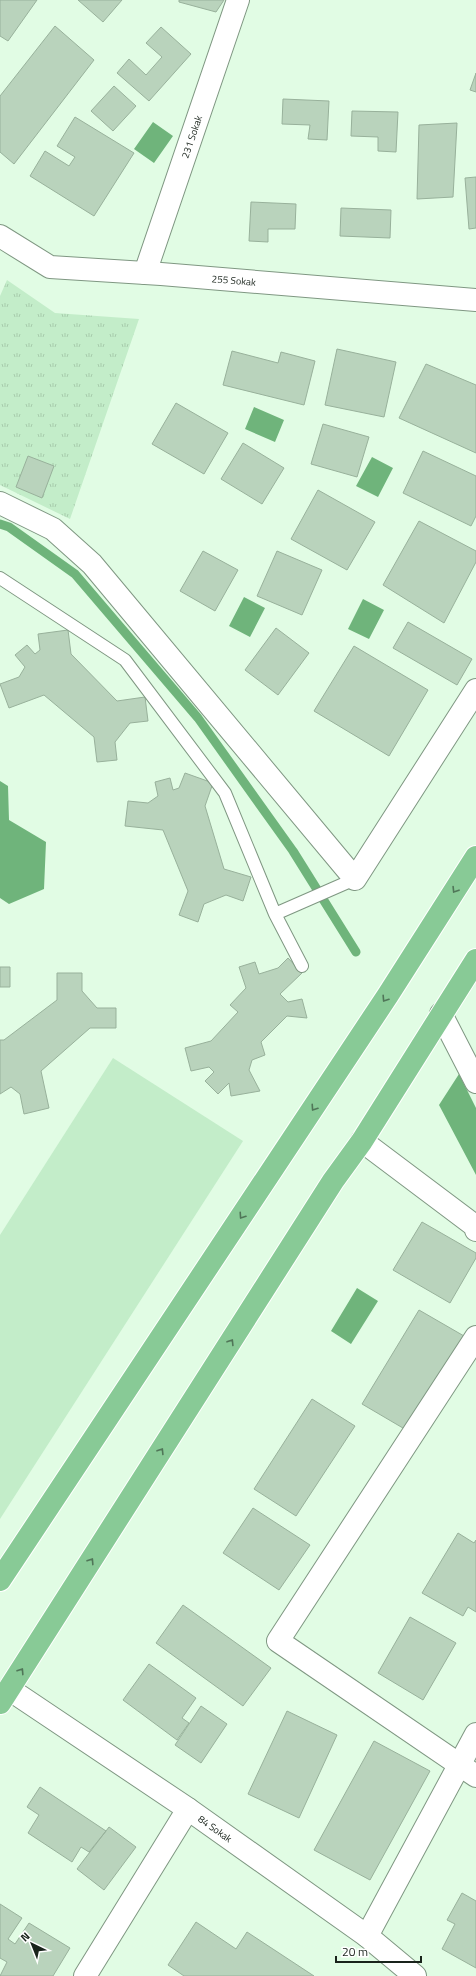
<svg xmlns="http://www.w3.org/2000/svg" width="476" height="1976" viewBox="0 0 476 1976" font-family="'Titillium Web',sans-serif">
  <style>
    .grass { fill: url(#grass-tufts) }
    .garden { fill: #c3edc9 }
    .water { fill: #6fb47b }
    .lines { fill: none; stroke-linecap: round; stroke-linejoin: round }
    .stream { stroke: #6fb47b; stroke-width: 9 }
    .building { fill: #b9d3bc; stroke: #98b19b }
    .service-casing { stroke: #7f9782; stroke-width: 14 }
    .minor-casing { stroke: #7f9782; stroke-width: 24 }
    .tertiary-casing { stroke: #7f9782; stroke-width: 24 }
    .trunk-casing { stroke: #fff; stroke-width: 24 }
    .service { stroke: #fff; stroke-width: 12 }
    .minor { stroke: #fff; stroke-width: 22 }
    .tertiary { stroke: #fff; stroke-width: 22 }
    .trunk { stroke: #88ca96; stroke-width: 22 }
    .oneway { stroke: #507658 }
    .labels { text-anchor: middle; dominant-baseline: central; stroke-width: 3; stroke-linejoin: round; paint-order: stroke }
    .street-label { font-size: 10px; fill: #19231b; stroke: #fff }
  </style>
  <defs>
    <pattern id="grass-tufts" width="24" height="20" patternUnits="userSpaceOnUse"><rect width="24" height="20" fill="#c3edc9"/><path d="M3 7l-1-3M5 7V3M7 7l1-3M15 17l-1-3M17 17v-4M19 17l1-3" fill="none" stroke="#a7cbac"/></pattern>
  </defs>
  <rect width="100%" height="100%" fill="#e1fce4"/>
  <path class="grass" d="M 7,280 L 55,313 L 139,319 L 70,519 L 0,485 L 0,296 Z"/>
  <path class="garden" d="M 113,1058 L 243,1141 L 0,1519 L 0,1235 Z"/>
  <path class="water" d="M 153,122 L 173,136 L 154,163 L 134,149 Z
    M 254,407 L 284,420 L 275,442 L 245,429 Z
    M 372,457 L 393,468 L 378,497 L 356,486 Z
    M 244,597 L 265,608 L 250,637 L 229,626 Z
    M 363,599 L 384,610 L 369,639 L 348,629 Z
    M 0,781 L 8,786 L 9,820 L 46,842 L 44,889 L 9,904 L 0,898 Z
    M 459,1074 L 476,1108 L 476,1175 L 439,1105 Z
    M 357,1288 L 378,1301 L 351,1344 L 331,1331 Z"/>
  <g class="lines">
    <path class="stream" d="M 0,524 L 9,527 L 75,574 L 198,718 L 293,851 L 356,952"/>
  </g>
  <path class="building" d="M 0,0 L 37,0 L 8,41 L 0,36 Z
    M 78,0 L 122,0 L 103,22 Z
    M 179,0 L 224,0 L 216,12 L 179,2 Z
    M 55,26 L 94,60 L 14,164 L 0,152 L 0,96 Z
    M 161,27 L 191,54 L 149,101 L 117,73 L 129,59 L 146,75 L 162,57 L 146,43 Z
    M 476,73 L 476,92 L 470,90 Z
    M 114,86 L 136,106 L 113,131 L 91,111 Z
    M 283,99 L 329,101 L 327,140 L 308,139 L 310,125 L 282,124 Z
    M 352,111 L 398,112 L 396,152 L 378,151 L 378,137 L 351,136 Z
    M 75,117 L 134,153 L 94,216 L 30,176 L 45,151 L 69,166 L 75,157 L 57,146 Z
    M 457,123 L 453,197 L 417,199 L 419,125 Z
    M 476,177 L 476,228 L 469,229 L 465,178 Z
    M 251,202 L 296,204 L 295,229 L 268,229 L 268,242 L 249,241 Z
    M 341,208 L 391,210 L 390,238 L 340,236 Z
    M 337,349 L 396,362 L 384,417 L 325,405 Z
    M 232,351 L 278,363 L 281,352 L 315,361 L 304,405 L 223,385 Z
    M 426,364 L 476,385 L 476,453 L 399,418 Z
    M 176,403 L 228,433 L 204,474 L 152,444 Z
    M 323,424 L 369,437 L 357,477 L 311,464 Z
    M 243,443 L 284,468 L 262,504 L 221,479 Z
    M 423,451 L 476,476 L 476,516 L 471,526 L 403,493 Z
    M 28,456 L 54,466 L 42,498 L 16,487 Z
    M 318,490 L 375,522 L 347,570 L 291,539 Z
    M 419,521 L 476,551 L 476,562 L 444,623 L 383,585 Z
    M 203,551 L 238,570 L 215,611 L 180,591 Z
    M 277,551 L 322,570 L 302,615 L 257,596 Z
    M 408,622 L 472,659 L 457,685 L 393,648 Z
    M 276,628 L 309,653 L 278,695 L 245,670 Z
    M 68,630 L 71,654 L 117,701 L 145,697 L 148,721 L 130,723 L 115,742 L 117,760 L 97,762 L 94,737 L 44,695 L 9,708 L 0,684 L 19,677 L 25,667 L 15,655 L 27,645 L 35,654 L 40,650 L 38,634 Z
    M 354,646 L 428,690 L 389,756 L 314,711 Z
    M 185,773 L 213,783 L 205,806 L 224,869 L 251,877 L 243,901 L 226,895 L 204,904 L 198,922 L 179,915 L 188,891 L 163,830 L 125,826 L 128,801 L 148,803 L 158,796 L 155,782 L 170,778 L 173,790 L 179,788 Z
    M 288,958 L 302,973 L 280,994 L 288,1002 L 302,999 L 307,1018 L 287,1016 L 261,1042 L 265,1055 L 252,1060 L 249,1070 L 260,1091 L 231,1096 L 229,1083 L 218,1094 L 205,1081 L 214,1072 L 209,1067 L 191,1071 L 185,1048 L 211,1041 L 238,1012 L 230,1005 L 246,988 L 239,967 L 255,962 L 259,974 L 278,968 Z
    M 0,967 L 10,967 L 10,987 L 0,987 Z
    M 57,973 L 82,973 L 82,991 L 97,1008 L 116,1008 L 116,1028 L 90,1028 L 41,1071 L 49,1108 L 24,1114 L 20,1094 L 11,1087 L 0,1094 L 0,1040 L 4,1040 L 57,1000 Z
    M 422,1222 L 476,1253 L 476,1258 L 450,1303 L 393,1270 Z
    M 419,1310 L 464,1336 L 408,1431 L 362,1404 Z
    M 312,1399 L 355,1426 L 296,1516 L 254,1489 Z
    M 253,1508 L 310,1545 L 279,1590 L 223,1553 Z
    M 458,1533 L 474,1543 L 476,1540 L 476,1612 L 468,1607 L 463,1616 L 422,1593 Z
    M 183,1605 L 271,1668 L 243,1706 L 156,1643 Z
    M 410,1617 L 456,1643 L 423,1700 L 378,1673 Z
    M 149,1664 L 196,1698 L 182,1718 L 189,1723 L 177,1740 L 123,1700 Z
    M 201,1706 L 227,1724 L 201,1763 L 175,1745 Z
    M 287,1711 L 337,1735 L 299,1818 L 248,1794 Z
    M 374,1741 L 430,1771 L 370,1880 L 314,1850 Z
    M 40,1787 L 106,1831 L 89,1852 L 81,1847 L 72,1862 L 28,1833 L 39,1815 L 27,1807 Z
    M 109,1827 L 136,1847 L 104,1890 L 77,1869 Z
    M 462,1893 L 476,1901 L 476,1968 L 442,1949 L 455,1924 L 447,1920 Z
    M 0,1904 L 22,1918 L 8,1939 L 15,1944 L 29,1923 L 70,1948 L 53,1976 L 0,1976 L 7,1962 L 0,1958 Z
    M 196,1922 L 236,1949 L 247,1932 L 314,1976 L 184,1976 L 168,1965 Z"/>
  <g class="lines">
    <defs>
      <path id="service" d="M 0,578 L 125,660 L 225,793 L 275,914 L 355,879
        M 275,914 L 302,966"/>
      <g id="minor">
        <path id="s1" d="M 145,273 L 238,0"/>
        <path d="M 0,503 L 53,529 L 92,564 L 355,879 L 476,690"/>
        <path d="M 441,1014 L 476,1082"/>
        <path d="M 362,1141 L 475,1226 L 476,1230"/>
        <path d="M 476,1337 L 278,1641 L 476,1776"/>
        <path id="s2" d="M 9,1689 L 188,1809 L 367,1936 L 415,1976"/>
        <path d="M 367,1936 L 476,1734"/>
        <path d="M 85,1976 L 188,1809"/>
      </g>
      <g id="tertiary">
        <path id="s3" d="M 0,236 L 50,267 L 161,274 L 476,300"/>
      </g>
      <path id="trunk" d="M 0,1580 L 388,995 L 476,857
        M 0,1703 L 333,1181 L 362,1141 L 476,960"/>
    </defs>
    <use href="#service" class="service-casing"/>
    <use href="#minor" class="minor-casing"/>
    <use href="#tertiary" class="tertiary-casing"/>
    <use href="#trunk" class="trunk-casing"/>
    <use href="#service" class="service"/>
    <use href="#minor" class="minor"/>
    <use href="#tertiary" class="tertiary"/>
    <use href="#trunk" class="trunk"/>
  </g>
  <defs><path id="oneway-chevron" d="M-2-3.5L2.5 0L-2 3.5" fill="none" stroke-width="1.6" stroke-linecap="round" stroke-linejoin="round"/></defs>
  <g class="oneway">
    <use href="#oneway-chevron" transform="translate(455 890) rotate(122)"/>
    <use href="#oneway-chevron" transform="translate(385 999) rotate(123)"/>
    <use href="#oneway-chevron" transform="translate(314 1108) rotate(124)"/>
    <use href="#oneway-chevron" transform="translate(242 1216) rotate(124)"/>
    <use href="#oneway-chevron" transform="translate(231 1342) rotate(-58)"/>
    <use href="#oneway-chevron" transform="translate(161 1451) rotate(-58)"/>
    <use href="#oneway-chevron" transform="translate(91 1561) rotate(-57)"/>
    <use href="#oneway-chevron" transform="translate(21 1671) rotate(-57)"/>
  </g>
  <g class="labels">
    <g class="street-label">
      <text stroke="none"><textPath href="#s1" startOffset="144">231 Sokak</textPath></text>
      <text stroke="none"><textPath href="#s3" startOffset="243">255 Sokak</textPath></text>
      <text stroke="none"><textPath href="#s2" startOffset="249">84 Sokak</textPath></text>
    </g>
  </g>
  <g transform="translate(32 1944) rotate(317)" stroke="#ffffff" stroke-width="3" paint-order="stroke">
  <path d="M0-3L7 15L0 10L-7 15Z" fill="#19231b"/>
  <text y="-6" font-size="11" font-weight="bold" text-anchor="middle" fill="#19231b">N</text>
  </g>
  <path d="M336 1956v6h85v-6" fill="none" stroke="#19231b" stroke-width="2"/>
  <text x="342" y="1956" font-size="12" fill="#19231b" stroke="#ffffff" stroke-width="3" paint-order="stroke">20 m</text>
</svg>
